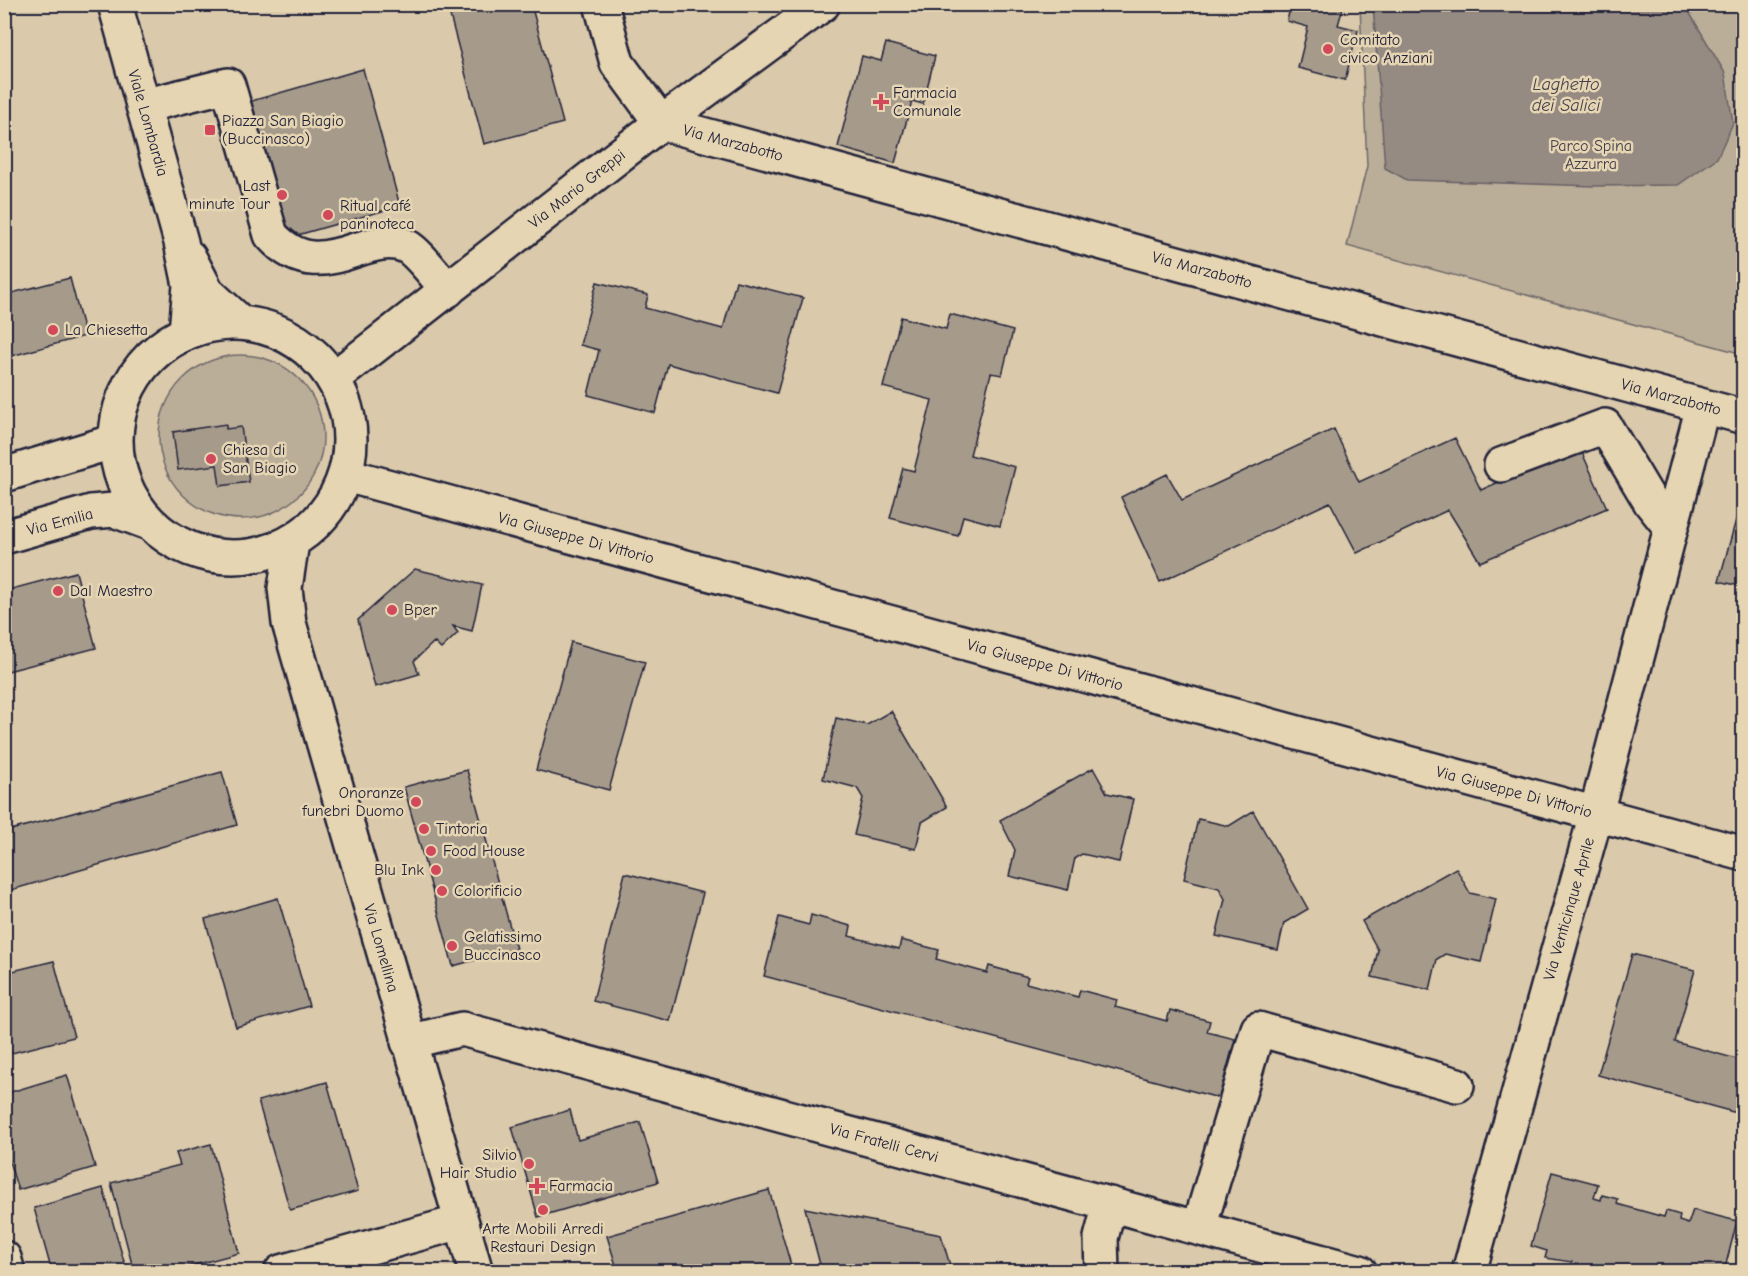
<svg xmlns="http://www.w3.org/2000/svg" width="1748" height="1276" viewBox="0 0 1748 1276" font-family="'Comic Neue',sans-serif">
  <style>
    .green { fill: #bbae98; stroke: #6e686a; stroke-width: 1.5 }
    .water { fill: #968b82; stroke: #686166; stroke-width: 1.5 }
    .building { fill: #a69b8b; stroke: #22223b; stroke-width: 1.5 }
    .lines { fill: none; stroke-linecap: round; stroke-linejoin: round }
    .minor-casing { stroke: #22223b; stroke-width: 38 }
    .major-casing { stroke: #22223b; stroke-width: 38 }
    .minor { stroke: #e6d5b2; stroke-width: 33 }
    .major { stroke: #e6d5b2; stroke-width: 33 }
    .poi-dot { fill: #d1495b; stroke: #e6d5b2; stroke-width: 2 }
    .labels { text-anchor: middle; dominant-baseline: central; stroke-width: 5; stroke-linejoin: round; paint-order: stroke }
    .poi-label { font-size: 16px; fill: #22223b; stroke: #e6d5b2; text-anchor: start }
    .street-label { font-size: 16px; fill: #22223b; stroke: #e6d5b2 }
    .park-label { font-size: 16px; fill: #413e4e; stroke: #e6d5b2 }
    .water-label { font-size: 18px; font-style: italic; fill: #454250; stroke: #e6d5b2 }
  </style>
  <rect width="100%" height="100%" fill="#dacaab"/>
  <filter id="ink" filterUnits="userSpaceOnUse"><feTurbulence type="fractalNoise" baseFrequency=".0167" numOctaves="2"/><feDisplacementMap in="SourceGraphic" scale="12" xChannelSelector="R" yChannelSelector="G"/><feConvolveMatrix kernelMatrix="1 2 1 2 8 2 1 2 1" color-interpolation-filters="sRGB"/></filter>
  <g filter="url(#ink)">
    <path class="green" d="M 1360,5 L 1743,5 L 1743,354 L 1347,246 L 1367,166 Z
      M159 437a82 82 0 1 1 164 0a82 82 0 1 1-164 0Z"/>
    <path class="water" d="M 1373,5 L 1685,5 L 1725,73 L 1733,123 L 1717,158 L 1678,185 L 1595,186 L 1407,180 L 1385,168 Z"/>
    <path class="building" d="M 447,4 L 531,4 L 563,123 L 484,144 Z
      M 1291,4 L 1344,4 L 1338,25 L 1358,30 L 1345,80 L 1298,68 L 1308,27 L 1287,21 Z
      M 886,43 L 935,56 L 923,104 L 912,101 L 895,163 L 838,147 L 862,56 L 881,61 Z
      M 363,69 L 400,206 L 287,238 L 248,102 Z
      M 70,278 L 85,336 L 4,358 L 4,295 Z
      M 736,281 L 803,298 L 777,393 L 668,364 L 655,413 L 588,395 L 599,350 L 580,345 L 597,282 L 648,295 L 645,308 L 723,329 Z
      M 950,314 L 1013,331 L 1002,375 L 991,373 L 970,455 L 1015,467 L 1000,526 L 963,516 L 958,536 L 890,518 L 903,468 L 914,471 L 932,400 L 883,387 L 901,317 L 946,329 Z
      M 226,424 L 226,429 L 241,427 L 249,482 L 220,486 L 217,465 L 178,470 L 173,432 Z
      M 1334,429 L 1359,482 L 1455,438 L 1481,490 L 1579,446 L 1607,508 L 1480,562 L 1448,510 L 1357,553 L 1330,502 L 1160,582 L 1121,497 L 1167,474 L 1182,500 Z
      M 1744,491 L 1744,587 L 1719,581 Z
      M 415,569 L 482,585 L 472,631 L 453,626 L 458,633 L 441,649 L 434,642 L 414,661 L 419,674 L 375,687 L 358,620 Z
      M 76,572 L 96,648 L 4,672 L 4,591 Z
      M 571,642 L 645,662 L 609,790 L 536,770 Z
      M 891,711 L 947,807 L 922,822 L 916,849 L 854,835 L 863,798 L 857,788 L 823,779 L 836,718 L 867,725 Z
      M 1093,768 L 1107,793 L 1133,799 L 1119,862 L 1082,854 L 1075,858 L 1068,890 L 1009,876 L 1015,850 L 1000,820 Z
      M 467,770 L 516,949 L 453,966 L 404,787 Z
      M 222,772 L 237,825 L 4,892 L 4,824 L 7,831 Z
      M 1253,811 L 1308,909 L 1284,923 L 1278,950 L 1216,936 L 1225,899 L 1219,888 L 1184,879 L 1198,819 L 1229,826 Z
      M 1456,868 L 1470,893 L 1496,899 L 1481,962 L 1445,954 L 1437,959 L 1430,990 L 1372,977 L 1378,950 L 1362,921 Z
      M 625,873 L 703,893 L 670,1021 L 593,1001 Z
      M 278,898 L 309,1006 L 236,1027 L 205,919 Z
      M 811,915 L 851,926 L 849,936 L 899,949 L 901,940 L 939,950 L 936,959 L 987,973 L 989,966 L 1028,977 L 1026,983 L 1078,997 L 1080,990 L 1117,1000 L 1115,1007 L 1167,1021 L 1170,1010 L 1210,1021 L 1207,1032 L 1235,1039 L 1219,1098 L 764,976 L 779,917 L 809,925 Z
      M 1632,954 L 1695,970 L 1675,1042 L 1744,1061 L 1744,1115 L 1598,1075 Z
      M 54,961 L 74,1037 L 4,1055 L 4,973 Z
      M 67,1075 L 95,1167 L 18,1190 L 4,1145 L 4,1094 Z
      M 327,1082 L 358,1191 L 290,1210 L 258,1101 Z
      M 570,1110 L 578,1140 L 640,1122 L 658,1182 L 538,1217 L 512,1127 Z
      M 211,1144 L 239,1253 L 168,1272 L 134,1272 L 111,1183 L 180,1165 L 176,1153 Z
      M 1552,1172 L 1598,1184 L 1594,1198 L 1601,1200 L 1602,1195 L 1618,1199 L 1617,1204 L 1664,1217 L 1666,1211 L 1680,1215 L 1679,1221 L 1688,1224 L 1693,1210 L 1737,1221 L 1724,1272 L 1624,1272 L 1610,1268 L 1609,1272 L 1589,1272 L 1570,1266 L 1572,1262 L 1545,1258 L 1547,1251 L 1531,1246 Z
      M 103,1188 L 127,1272 L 52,1272 L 34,1208 Z
      M 769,1190 L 793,1272 L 618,1272 L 607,1236 Z
      M 805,1208 L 941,1235 L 952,1272 L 822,1272 Z"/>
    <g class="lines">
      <defs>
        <path id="minor" d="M 115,4 L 181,242 L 190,285 L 186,332
          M 601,4 L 617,63 L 661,123 L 1744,417
          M 143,106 L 228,85 L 271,235 C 320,290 365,228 406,246 C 418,252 438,279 448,290
          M 189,257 L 207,292 L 241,323
          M 1501,465 L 1605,426 L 1651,503 L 1671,528
          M 4,475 L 115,441
          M 346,475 L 1744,854
          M 4,537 L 91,512 L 114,510 L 149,523
          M 408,1042 L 462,1029 L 1360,1272
          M 1199,1228 L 1258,1029 L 1457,1085
          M 4,1258 L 8,1272
          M 281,1272 L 461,1222
          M 1102,1272 L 1101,1238 L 1110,1204
          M 1469,1272 L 1590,836 L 1703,406"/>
        <path id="major" d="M116 440a117 117 0 1 1 234 0a117 117 0 1 1-234 0Z
          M 334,378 L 661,123 L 823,4
          M 292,542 L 285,588 L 289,623 L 476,1272"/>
      </defs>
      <use href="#minor" class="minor-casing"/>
      <use href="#major" class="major-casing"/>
      <use href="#minor" class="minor"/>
      <use href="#major" class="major"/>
    </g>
  </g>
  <g class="poi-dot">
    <circle cx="1328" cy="49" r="6"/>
    <path d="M878 93h6v6h6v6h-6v6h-6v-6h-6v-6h6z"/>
    <rect x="204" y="124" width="12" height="12" rx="3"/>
    <circle cx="282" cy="195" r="6"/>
    <circle cx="328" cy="215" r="6"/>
    <circle cx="53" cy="330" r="6"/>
    <circle cx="211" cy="459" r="6"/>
    <circle cx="58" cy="591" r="6"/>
    <circle cx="392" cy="610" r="6"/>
    <circle cx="416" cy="802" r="6"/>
    <circle cx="424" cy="829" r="6"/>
    <circle cx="431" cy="851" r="6"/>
    <circle cx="436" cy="870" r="6"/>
    <circle cx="442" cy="891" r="6"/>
    <circle cx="452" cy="946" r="6"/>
    <circle cx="529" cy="1164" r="6"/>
    <path d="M534 1177h6v6h6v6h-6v6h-6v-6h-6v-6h6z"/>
    <circle cx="543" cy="1210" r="6"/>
  </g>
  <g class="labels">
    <g class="poi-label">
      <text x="1340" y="40">Comitato<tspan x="1340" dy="18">civico Anziani</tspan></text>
      <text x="893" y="93">Farmacia<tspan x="893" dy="18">Comunale</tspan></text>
      <text x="222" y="121">Piazza San Biagio<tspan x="222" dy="18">(Buccinasco)</tspan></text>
      <text x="270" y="186" text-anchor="end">Last<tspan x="270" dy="18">minute Tour</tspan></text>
      <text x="340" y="206">Ritual café<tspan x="340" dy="18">paninoteca</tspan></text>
      <text x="65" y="330">La Chiesetta</text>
      <text x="223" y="450">Chiesa di<tspan x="223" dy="18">San Biagio</tspan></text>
      <text x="70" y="591">Dal Maestro</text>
      <text x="404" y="610">Bper</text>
      <text x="404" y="793" text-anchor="end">Onoranze<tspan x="404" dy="18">funebri Duomo</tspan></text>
      <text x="436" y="829">Tintoria</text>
      <text x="443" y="851">Food House</text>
      <text x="424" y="870" text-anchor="end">Blu Ink</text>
      <text x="454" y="891">Colorificio</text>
      <text x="464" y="937">Gelatissimo<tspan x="464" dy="18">Buccinasco</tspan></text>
      <text x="517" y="1155" text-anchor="end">Silvio<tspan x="517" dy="18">Hair Studio</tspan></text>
      <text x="549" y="1186">Farmacia</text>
      <text x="543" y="1229" text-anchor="middle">Arte Mobili Arredi<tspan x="543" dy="18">Restauri Design</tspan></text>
    </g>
    <g class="street-label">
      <text transform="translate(148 123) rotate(74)">Viale Lombardia</text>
      <text transform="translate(733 143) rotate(15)">Via Marzabotto</text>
      <text transform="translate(577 189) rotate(-38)">Via Mario Greppi</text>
      <text transform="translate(1202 270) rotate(15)">Via Marzabotto</text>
      <text transform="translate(1671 397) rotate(15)">Via Marzabotto</text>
      <text transform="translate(60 522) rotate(-15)">Via Emilia</text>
      <text transform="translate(576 538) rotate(15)">Via Giuseppe Di Vittorio</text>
      <text transform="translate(1045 665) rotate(15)">Via Giuseppe Di Vittorio</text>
      <text transform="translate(1514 792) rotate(15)">Via Giuseppe Di Vittorio</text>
      <text transform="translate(1569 909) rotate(-74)">Via Venticinque Aprile</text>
      <text transform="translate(381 948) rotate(74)">Via Lomellina</text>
      <text transform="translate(884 1143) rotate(15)">Via Fratelli Cervi</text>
    </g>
    <g class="park-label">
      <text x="1591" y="146">Parco Spina<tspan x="1591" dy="18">Azzurra</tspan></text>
    </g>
    <g class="water-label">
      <text x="1566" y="84">Laghetto<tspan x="1566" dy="21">dei Salici</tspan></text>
    </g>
  </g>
  <rect width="1748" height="1276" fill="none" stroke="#e6d5b2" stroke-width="24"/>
  <rect x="12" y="12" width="1724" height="1252" fill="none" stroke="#22223b" stroke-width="2" filter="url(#ink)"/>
</svg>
